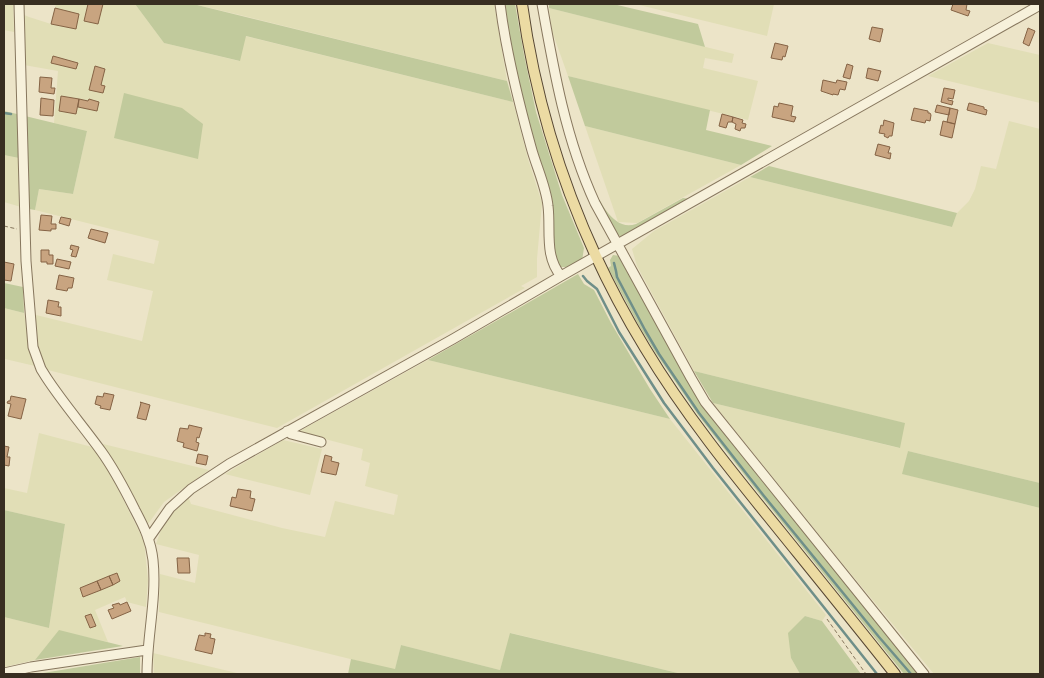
<svg xmlns="http://www.w3.org/2000/svg" width="1044" height="678" viewBox="0 0 1044 678" font-family="'Zilla Slab',serif">
  <style>
    .farmland { fill: #e1deb6 }
    .green { fill: #c1ca9c }
    .lines { fill: none; stroke-linecap: round; stroke-linejoin: round }
    .stream { stroke: #6f8f89; stroke-width: 2.5 }
    .building { fill: #c8a480; stroke: #856345 }
    .minor-casing { stroke: #87775e; stroke-width: 11 }
    .major-casing { stroke: #554532; stroke-width: 12 }
    .path { stroke: #87775e; stroke-width: 1; stroke-dasharray: 4 2.5; stroke-linecap: butt }
    .minor { stroke: #f7f1db; stroke-width: 9 }
    .major { stroke: #ecdba3; stroke-width: 10 }
  </style>
  <rect width="100%" height="100%" fill="#ece4c8"/>
  <path class="farmland" d="M 4,4 L 13,4 L 14,32 L 4,30 Z
    M 56,4 L 135,4 L 164,43 L 239,61 L 245,36 L 513,102 L 528,159 L 542,203 L 537,259 L 537,277 L 521,286 L 525,288 L 277,428 L 44,369 L 39,359 L 32,314 L 142,341 L 153,291 L 107,280 L 113,254 L 154,264 L 159,241 L 35,210 L 39,189 L 73,194 L 87,131 L 54,123 L 58,71 L 24,65 L 22,14 L 29,17 L 51,24 Z
    M 193,4 L 494,4 L 507,81 L 240,15 Z
    M 635,4 L 774,4 L 767,36 Z
    M 549,8 L 734,54 L 732,63 L 705,58 L 703,68 L 758,81 L 748,120 L 568,76 L 552,31 Z
    M 988,43 L 1040,55 L 1040,103 L 928,76 Z
    M 1009,121 L 1040,129 L 1040,483 L 908,451 L 903,474 L 1040,508 L 1040,674 L 934,674 L 842,563 L 713,403 L 899,448 L 904,423 L 694,371 L 637,266 L 632,249 L 654,231 L 750,177 L 952,227 L 957,213 L 969,201 L 975,189 L 981,166 L 996,169 Z
    M 585,126 L 741,165 L 637,223 L 618,222 Z
    M 4,155 L 19,158 L 21,207 L 4,202 Z
    M 4,308 L 24,313 L 31,356 L 35,366 L 5,359 L 4,365 Z
    M 428,360 L 670,419 L 826,615 L 822,621 L 805,616 L 791,658 L 800,674 L 682,674 L 511,633 L 500,670 L 401,645 L 395,670 L 159,612 L 160,574 L 195,583 L 199,555 L 156,544 L 161,530 L 173,512 L 188,496 L 191,504 L 282,528 L 325,537 L 335,501 L 394,515 L 398,495 L 365,486 L 370,463 L 361,460 L 363,449 L 298,432 Z
    M 39,433 L 92,447 L 107,467 L 144,541 L 148,580 L 146,607 L 127,602 L 125,597 L 95,610 L 108,642 L 59,631 L 35,660 L 4,667 L 4,617 L 49,628 L 65,524 L 4,510 L 4,488 L 27,493 Z
    M 283,440 L 322,449 L 310,495 L 225,474 Z
    M 99,443 L 209,470 L 164,502 L 148,524 L 111,460 Z
    M 153,653 L 241,674 L 154,674 Z"/>
  <path class="green" d="M 135,4 L 193,4 L 507,81 L 513,102 L 246,36 L 240,61 L 164,43 Z
    M 503,4 L 515,4 L 524,55 L 536,112 L 562,195 L 584,248 L 582,261 L 570,267 L 561,267 L 557,262 L 518,86 Z
    M 549,4 L 613,4 L 698,24 L 705,47 L 549,8 Z
    M 568,76 L 710,110 L 706,130 L 772,146 L 741,165 L 585,126 Z
    M 124,93 L 182,108 L 203,124 L 198,159 L 114,138 Z
    M 4,111 L 17,114 L 19,158 L 4,155 Z
    M 25,116 L 87,131 L 73,194 L 39,189 L 35,210 L 29,209 Z
    M 769,166 L 957,213 L 952,227 L 750,177 Z
    M 591,185 C 600,200 613,232 636,224 L 683,198 L 691,199 L 626,236 C 622,236 621,237 618,235 C 610,228 596,196 591,185 Z
    M 613,255 L 620,256 L 666,338 L 750,463 C 756,476 766,487 777,495 L 908,658 L 911,666 L 918,674 L 904,674 L 753,486 L 698,415 L 655,352 L 638,324 L 608,268 L 611,266 L 610,260 Z
    M 578,274 L 584,284 L 594,290 L 611,323 L 650,389 L 670,419 L 428,360 Z
    M 4,283 L 23,287 L 24,313 L 4,308 Z
    M 694,371 L 905,423 L 900,448 L 713,403 Z
    M 908,451 L 1040,483 L 1040,508 L 902,474 Z
    M 4,510 L 65,524 L 49,628 L 4,617 Z
    M 805,616 L 822,621 L 861,674 L 800,674 L 791,658 L 788,633 Z
    M 59,630 L 123,646 L 35,660 Z
    M 510,633 L 682,674 L 348,674 L 351,659 L 395,669 L 401,645 L 500,670 Z
    M 140,657 L 140,674 L 37,674 Z"/>
  <g class="lines">
    <path class="stream" d="M 4,113 L 11,114
      M 614,263 L 616,271 L 617,277 L 645,330 L 659,354 L 699,413 L 764,496 L 879,637 L 911,674
      M 583,276 L 587,281 L 597,289 L 619,332 L 664,403 L 713,468 L 877,674"/>
  </g>
  <path class="building" d="M 88,4 L 103,4 L 98,24 L 84,21 Z
    M 953,4 L 967,4 L 966,10 L 970,11 L 968,16 L 951,10 Z
    M 55,8 L 79,14 L 76,29 L 51,24 Z
    M 872,27 L 883,29 L 880,42 L 869,39 Z
    M 1028,28 L 1035,31 L 1029,46 L 1023,43 Z
    M 775,43 L 788,46 L 785,57 L 783,56 L 782,60 L 771,58 Z
    M 53,56 L 78,63 L 76,69 L 51,63 Z
    M 847,64 L 853,66 L 850,79 L 843,77 Z
    M 95,66 L 105,69 L 101,85 L 105,86 L 103,93 L 89,90 Z
    M 868,68 L 881,71 L 878,81 L 866,78 Z
    M 40,77 L 52,78 L 51,88 L 55,88 L 54,94 L 39,92 Z
    M 823,80 L 836,83 L 837,80 L 847,82 L 845,90 L 840,89 L 838,95 L 833,94 L 833,95 L 821,91 Z
    M 944,88 L 955,90 L 953,99 L 948,98 L 948,100 L 953,101 L 952,105 L 941,102 Z
    M 61,96 L 79,99 L 76,114 L 59,111 Z
    M 41,98 L 54,100 L 53,116 L 40,115 Z
    M 79,99 L 88,101 L 89,99 L 99,102 L 97,111 L 78,107 Z
    M 779,103 L 793,106 L 791,116 L 796,117 L 794,122 L 772,117 L 774,106 L 778,107 Z
    M 969,103 L 984,107 L 984,109 L 987,110 L 986,115 L 967,110 Z
    M 937,105 L 950,108 L 949,115 L 935,112 Z
    M 914,108 L 928,111 L 928,113 L 930,113 L 931,115 L 930,121 L 926,120 L 925,123 L 911,120 Z
    M 950,108 L 958,110 L 955,124 L 947,122 Z
    M 722,114 L 733,117 L 732,122 L 728,122 L 726,128 L 719,126 Z
    M 733,117 L 743,120 L 742,123 L 746,124 L 745,128 L 741,128 L 740,131 L 735,129 L 736,124 L 732,122 Z
    M 884,120 L 894,123 L 892,136 L 889,136 L 888,138 L 884,136 L 885,134 L 879,133 L 881,125 L 883,126 Z
    M 943,121 L 955,124 L 952,138 L 940,135 Z
    M 878,144 L 890,147 L 888,153 L 891,153 L 890,159 L 875,155 Z
    M 41,215 L 52,216 L 51,224 L 56,224 L 56,229 L 51,229 L 51,231 L 39,230 Z
    M 61,217 L 71,219 L 69,226 L 59,223 Z
    M 91,229 L 108,233 L 105,243 L 88,238 Z
    M 71,245 L 79,247 L 76,257 L 71,256 L 73,250 L 70,249 Z
    M 41,250 L 49,250 L 49,255 L 53,255 L 53,264 L 47,264 L 47,262 L 41,262 Z
    M 57,259 L 71,262 L 69,269 L 55,266 Z
    M 4,262 L 14,264 L 11,281 L 4,280 Z
    M 59,275 L 74,278 L 72,288 L 68,288 L 67,291 L 56,289 Z
    M 48,300 L 59,302 L 58,307 L 61,307 L 61,316 L 46,313 Z
    M 104,393 L 114,395 L 110,410 L 100,408 L 101,406 L 95,404 L 97,396 L 103,397 Z
    M 11,396 L 26,399 L 21,419 L 8,416 L 11,404 L 7,403 L 8,401 L 10,401 Z
    M 140,402 L 150,405 L 146,420 L 137,418 L 141,403 Z
    M 189,425 L 202,428 L 199,438 L 197,437 L 196,442 L 199,443 L 197,451 L 183,447 L 184,443 L 177,441 L 180,428 L 188,429 Z
    M 4,446 L 9,447 L 7,457 L 10,457 L 9,466 L 4,465 Z
    M 198,454 L 208,456 L 206,465 L 196,463 Z
    M 325,455 L 332,457 L 331,461 L 339,463 L 336,475 L 321,472 Z
    M 238,489 L 251,491 L 250,498 L 255,499 L 252,511 L 230,506 L 232,497 L 236,498 Z
    M 177,558 L 189,558 L 190,573 L 178,573 Z
    M 117,573 L 120,581 L 113,585 L 109,576 Z
    M 109,576 L 113,585 L 101,590 L 97,581 Z
    M 97,581 L 101,590 L 83,597 L 80,588 Z
    M 127,602 L 131,611 L 112,619 L 108,610 L 114,608 L 112,605 L 119,603 L 120,605 Z
    M 91,614 L 96,626 L 90,628 L 85,616 Z
    M 205,633 L 211,634 L 210,638 L 215,639 L 212,654 L 195,650 L 199,635 L 205,636 Z"/>
  <g class="lines">
    <defs>
      <path id="minor" d="M 19,4 L 26,261 L 33,347 L 41,369 L 46,377 C 63,403 83,426 101,451 C 114,469 125,490 135,510 C 144,527 151,541 153,560 C 157,598 147,636 147,674
        M 500,4 C 506,52 518,100 531,147 C 536,166 546,186 548,206 C 551,230 544,256 561,276
        M 542,4 C 554,72 566,140 595,203 L 691,378 L 705,402 L 924,674
        M 287,431 L 291,434 L 321,442
        M 149,538 L 170,508 L 191,489 L 229,464 L 453,339 L 561,276 L 1040,5
        M 4,673 L 31,667 L 147,650"/>
      <path id="major" d="M 522,4 C 539,126 581,243 645,348 C 684,413 732,472 780,531 C 818,578 857,626 895,674"/>
    </defs>
    <use href="#minor" class="minor-casing"/>
    <use href="#major" class="major-casing"/>
    <path class="path" d="M 4,226 L 17,229
      M 827,619 L 866,674"/>
    <use href="#minor" class="minor"/>
    <use href="#major" class="major"/>
  </g>
  <rect width="1044" height="678" fill="none" stroke="#382e21" stroke-width="10"/>
</svg>
